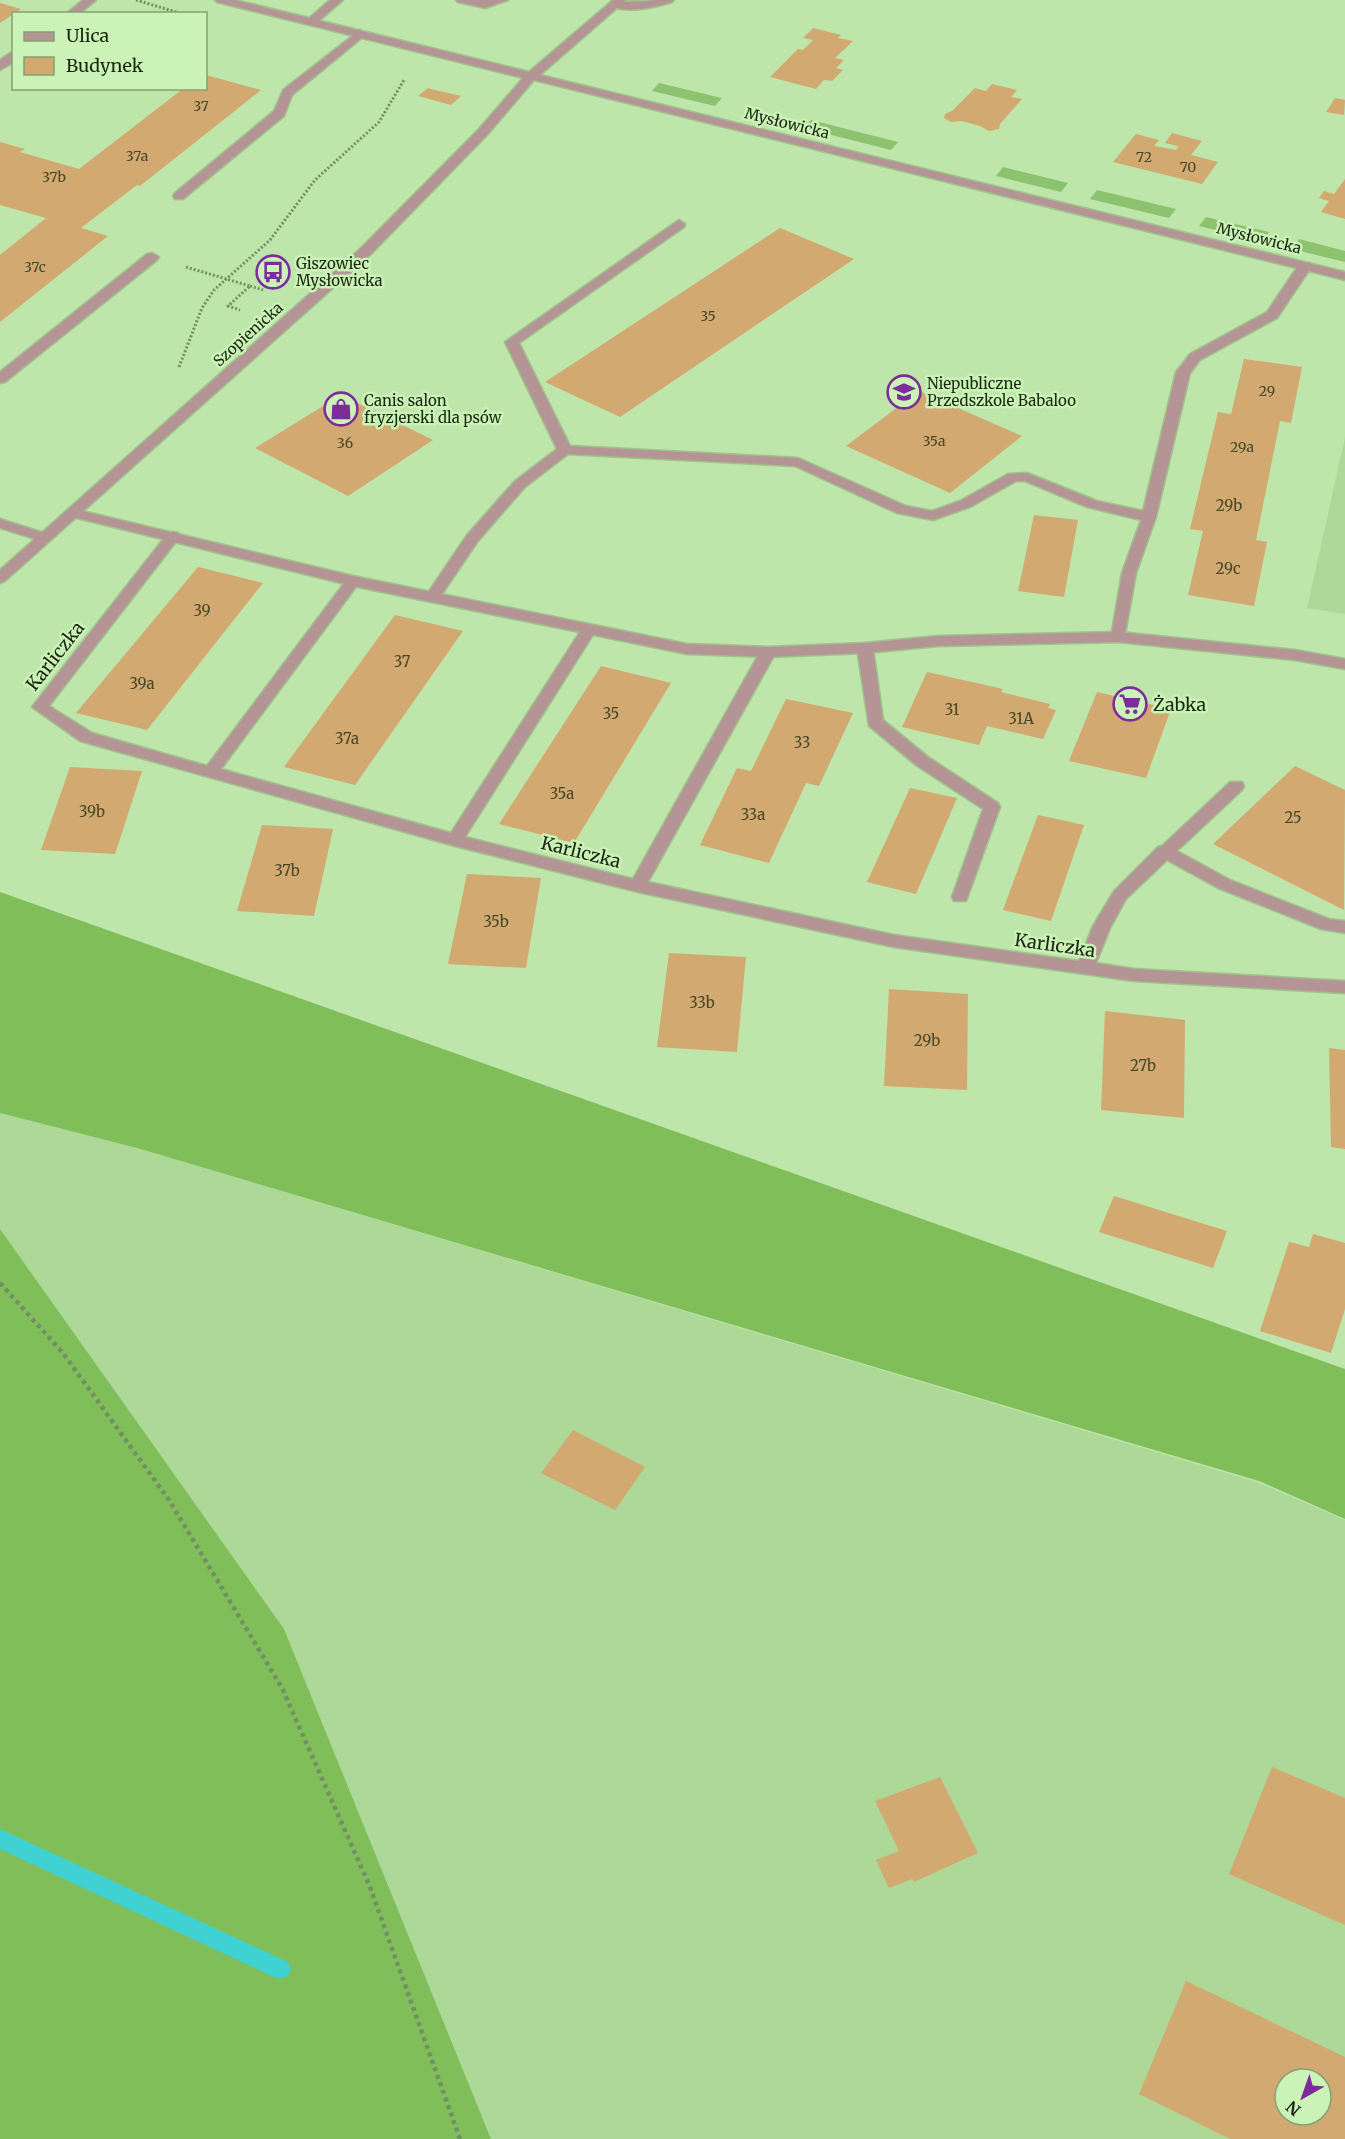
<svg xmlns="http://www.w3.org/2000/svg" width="1345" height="2139" viewBox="0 0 1345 2139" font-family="Merriweather,serif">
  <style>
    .built { fill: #aed898; fill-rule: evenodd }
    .green { fill: #8dc36f }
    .forest { fill: #7fbe59 }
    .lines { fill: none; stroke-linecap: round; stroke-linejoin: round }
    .stream { fill: #40d2d3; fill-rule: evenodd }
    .building { fill: #d2a970; fill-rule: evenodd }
    .service-casing { stroke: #a0c38e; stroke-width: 3 }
    .minor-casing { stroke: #a0c38e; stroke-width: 3 }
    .tertiary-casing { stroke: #a0c38e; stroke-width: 3 }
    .path-far1 { stroke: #738f64; stroke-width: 3; stroke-dasharray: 2 2; stroke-linecap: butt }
    .path { stroke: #738f64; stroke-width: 4.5; stroke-dasharray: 4 4; stroke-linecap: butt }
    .service { fill: #b59496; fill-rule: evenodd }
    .minor { fill: #b59496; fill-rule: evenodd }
    .tertiary { fill: #b59496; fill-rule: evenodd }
    .labels { text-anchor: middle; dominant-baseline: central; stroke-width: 5; stroke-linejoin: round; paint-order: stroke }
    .far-number-label { font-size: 14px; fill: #474829 }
    .far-street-label { font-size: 15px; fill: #192711; stroke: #cbf2b7 }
    .far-poi-label { font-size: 15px; fill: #192711; stroke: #cbf2b7; text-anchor: start }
    .number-label { font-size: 15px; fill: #474829 }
    .street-label { font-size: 18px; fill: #192711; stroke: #cbf2b7 }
    .poi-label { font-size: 18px; fill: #192711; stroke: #cbf2b7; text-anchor: start }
  </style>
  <rect width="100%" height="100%" fill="#bee5aa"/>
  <path class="built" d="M 1345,437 L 1345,614 L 1307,608 Z
    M 0,1113 L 137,1148 L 1257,1482 L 1345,1520 L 1345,2139 L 491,2139 L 284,1629 L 0,1229 ZM 1285,2079 L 1321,2079 L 1321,2115 L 1285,2115 Z"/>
  <path class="green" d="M 659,83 L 722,98 L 715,106 L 652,91 Z
    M 811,120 L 898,142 L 891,150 L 804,128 Z
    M 1003,167 L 1068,183 L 1061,192 L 996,176 Z
    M 1097,190 L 1176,209 L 1169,218 L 1090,199 Z
    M 1206,217 L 1269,232 L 1263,242 L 1199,226 Z
    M 1299,239 L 1345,251 L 1345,262 L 1292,249 Z"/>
  <path class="forest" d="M 0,892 L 1345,1369 L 1345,1519 L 1259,1481 L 137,1148 L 0,1113 Z
    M 0,1229 L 284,1629 L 491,2139 L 0,2139 Z"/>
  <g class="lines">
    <path class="stream" d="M 0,1829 L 288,1962 L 291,1969 L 288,1976 L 280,1979 L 272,1976 L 0,1849 Z"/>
  </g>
  <path class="building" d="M 0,3 L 21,9 L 0,23 Z
    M 813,28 L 841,35 L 838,38 L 853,41 L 835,58 L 844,60 L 836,68 L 843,70 L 832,81 L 824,80 L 816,89 L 770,77 L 798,49 L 803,50 L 813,40 L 803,38 Z
    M 206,75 L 261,90 L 140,186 L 137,185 L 81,228 L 108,236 L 0,322 L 0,255 L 46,218 L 0,205 L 0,142 L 25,149 L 20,152 L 79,169 L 184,88 L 206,88 Z
    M 992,84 L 1017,90 L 1011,97 L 1022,99 L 1000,124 L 999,129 L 989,131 L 980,126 L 962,121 L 951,122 L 944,118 L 945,114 L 952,111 L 975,88 L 986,91 Z
    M 428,88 L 431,89 L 461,96 L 451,105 L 418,96 Z
    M 1335,98 L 1345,100 L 1344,115 L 1326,112 Z
    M 1172,133 L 1202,141 L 1191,155 L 1218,162 L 1202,184 L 1113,162 L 1136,134 L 1159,140 L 1154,146 L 1176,150 L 1178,146 L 1165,143 Z
    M 1345,179 L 1345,219 L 1321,212 L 1329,201 L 1319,198 L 1324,191 L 1334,194 Z
    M 780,228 L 854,259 L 620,417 L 545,382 Z
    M 1244,359 L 1302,367 L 1291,423 L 1280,421 L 1256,540 L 1267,542 L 1254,606 L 1188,595 L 1203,531 L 1190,529 L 1218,412 L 1231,414 Z
    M 919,391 L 1022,436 L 950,493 L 846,446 Z
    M 341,395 L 433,440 L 348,496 L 255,448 Z
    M 1034,515 L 1078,520 L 1064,597 L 1018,591 Z
    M 198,567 L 263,583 L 147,730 L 76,713 Z
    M 395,615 L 463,631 L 355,785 L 284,767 Z
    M 601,666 L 671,683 L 574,843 L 499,824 Z
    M 927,672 L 1003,689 L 1001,692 L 1050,704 L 1048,708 L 1056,710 L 1043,739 L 987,726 L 979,745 L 902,727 Z
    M 1097,692 L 1171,709 L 1146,778 L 1069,761 Z
    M 786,699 L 853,713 L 819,786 L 806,783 L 769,863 L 700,845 L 737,768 L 751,771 Z
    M 1295,766 L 1345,790 L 1344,910 L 1213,844 Z
    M 70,767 L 142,771 L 115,854 L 41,850 Z
    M 910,788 L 957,798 L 916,894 L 867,882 Z
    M 1038,815 L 1084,825 L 1051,921 L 1003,910 Z
    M 262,825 L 333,829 L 314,916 L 237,911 Z
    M 467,874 L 541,878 L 526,968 L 448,964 Z
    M 669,953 L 746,957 L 737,1052 L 657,1047 Z
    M 889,989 L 968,994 L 967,1090 L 884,1086 Z
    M 1105,1011 L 1185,1020 L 1184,1118 L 1101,1110 Z
    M 1329,1048 L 1345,1050 L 1345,1149 L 1331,1147 Z
    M 1114,1196 L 1227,1231 L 1213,1268 L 1099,1232 Z
    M 1313,1234 L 1345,1243 L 1345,1309 L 1331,1353 L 1260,1331 L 1289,1242 L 1309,1247 Z
    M 573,1430 L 645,1467 L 615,1510 L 541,1473 Z
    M 1272,1767 L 1345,1798 L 1345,1925 L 1229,1874 Z
    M 940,1777 L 978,1853 L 914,1882 L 912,1879 L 889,1888 L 876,1860 L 899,1851 L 875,1801 Z
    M 1186,1981 L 1345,2057 L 1345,2139 L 1230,2139 L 1139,2094 ZM 1285,2079 L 1321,2079 L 1321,2115 L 1285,2115 Z"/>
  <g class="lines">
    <defs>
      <path id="service" d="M 330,0 L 343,0 L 315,24 L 307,24 L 307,20 Z
        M 456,0 L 508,0 L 485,8 L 458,2 Z
        M 360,30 L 366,34 L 364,36 L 292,95 L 284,116 L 183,199 L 175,199 L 173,196 L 175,193 L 274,111 L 283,90 Z
        M 679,220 L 685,224 L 684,227 L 519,343 L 570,446 L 798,458 L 906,506 L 932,511 L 960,501 L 1008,474 L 1027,473 L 1097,501 L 1143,511 L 1176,372 L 1190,354 L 1267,312 L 1300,263 L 1310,263 L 1312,266 L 1277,318 L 1200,360 L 1190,373 L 1156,517 L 1136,573 L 1124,640 L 1114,640 L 1111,637 L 1122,573 L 1141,520 L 1087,507 L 1025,481 L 1016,481 L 970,507 L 933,520 L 897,513 L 795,466 L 568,454 L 525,487 L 478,541 L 438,600 L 428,600 L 425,597 L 467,535 L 515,481 L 557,449 L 505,342 Z
        M 152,253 L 159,257 L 157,260 L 5,382 L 0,383 L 0,372 L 147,254 Z
        M 0,519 L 50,535 L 52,538 L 45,542 L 0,528 Z
        M 173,532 L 178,533 L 180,536 L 178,539 L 49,706 L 92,733 L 207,766 L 348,578 L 358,578 L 361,581 L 358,584 L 221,769 L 451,833 L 583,627 L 593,627 L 596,630 L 465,837 L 633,879 L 760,652 L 768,647 L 776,652 L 648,882 L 894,935 L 1079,961 L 1093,926 L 1114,891 L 1158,847 L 1162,846 L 1230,782 L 1242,782 L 1244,786 L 1242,790 L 1177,851 L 1230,880 L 1329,919 L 1345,921 L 1345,933 L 1321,929 L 1218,888 L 1167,860 L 1126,899 L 1111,926 L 1096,963 L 1134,969 L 1345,981 L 1345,993 L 1134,981 L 894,947 L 638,892 L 455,846 L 80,741 L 32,707 L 168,533 Z
        M 865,643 L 873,648 L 883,720 L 928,757 L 998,803 L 1000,807 L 966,901 L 954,901 L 952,897 L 983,809 L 916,765 L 869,726 L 857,648 Z"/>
      <path id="minor" d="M 83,0 L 96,0 L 79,14 L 66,14 Z
        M 654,0 L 674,0 L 672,2 C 656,7 623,15 609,4 C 619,0 641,3 654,0 Z
        M 10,53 L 14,53 L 14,62 L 0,70 L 0,60 Z
        M 74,509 L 353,576 L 687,644 L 768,647 L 865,643 L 938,636 L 1119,632 L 1295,650 L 1345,659 L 1345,669 L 1295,660 L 1119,642 L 938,646 L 865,653 L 768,657 L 687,654 L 353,586 L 69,516 L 67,513 L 69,510 Z"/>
      <path id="tertiary" d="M 215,0 L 235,0 L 529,72 L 613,0 L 626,0 L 540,75 L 1345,272 L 1345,280 L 534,80 L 487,135 L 371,254 L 5,581 L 0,583 L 0,570 L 361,248 L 479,129 L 523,78 L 217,2 Z"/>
    </defs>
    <use href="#service" class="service-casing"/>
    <use href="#minor" class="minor-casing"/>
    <use href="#tertiary" class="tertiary-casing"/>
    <path class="path-far1" d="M 136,0 L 183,14
      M 186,267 L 250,286 L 228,306 L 240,310
      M 250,286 L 263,290
      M 179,367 L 202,308 L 214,290 L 270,240 L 315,180 L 379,122 L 404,80"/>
    <path class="path" d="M 0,1283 L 63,1353 L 169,1500 L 282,1688 L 370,1887 L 460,2139"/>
    <use href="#service" class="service"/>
    <use href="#minor" class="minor"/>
    <use href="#tertiary" class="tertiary"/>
  </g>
  <defs>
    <symbol id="bus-ring" viewBox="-11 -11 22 22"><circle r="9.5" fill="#cbf2b7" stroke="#7d2c9c" stroke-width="1.5"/><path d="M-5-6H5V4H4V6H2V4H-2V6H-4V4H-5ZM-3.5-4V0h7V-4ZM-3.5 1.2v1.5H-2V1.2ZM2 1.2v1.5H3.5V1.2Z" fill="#7d2c9c"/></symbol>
    <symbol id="school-ring" viewBox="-11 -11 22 22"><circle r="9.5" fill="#cbf2b7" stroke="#7d2c9c" stroke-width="1.5"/><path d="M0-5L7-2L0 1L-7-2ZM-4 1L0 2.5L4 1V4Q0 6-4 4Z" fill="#7d2c9c"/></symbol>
    <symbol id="shop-ring" viewBox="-11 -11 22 22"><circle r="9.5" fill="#cbf2b7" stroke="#7d2c9c" stroke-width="1.5"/><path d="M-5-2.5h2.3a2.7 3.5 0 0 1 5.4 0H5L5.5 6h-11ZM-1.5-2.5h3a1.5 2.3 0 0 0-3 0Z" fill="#7d2c9c"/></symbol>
    <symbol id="supermarket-ring" viewBox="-11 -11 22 22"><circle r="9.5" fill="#cbf2b7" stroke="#7d2c9c" stroke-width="1.5"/><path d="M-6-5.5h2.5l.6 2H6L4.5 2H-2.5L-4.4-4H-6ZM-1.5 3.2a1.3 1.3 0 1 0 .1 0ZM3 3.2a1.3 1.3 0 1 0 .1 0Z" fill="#7d2c9c"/></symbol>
  </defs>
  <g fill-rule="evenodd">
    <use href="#bus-ring" x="254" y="253" width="38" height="38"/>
    <use href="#school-ring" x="885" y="373" width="38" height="38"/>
    <use href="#shop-ring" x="322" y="390" width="38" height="38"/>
    <use href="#supermarket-ring" x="1111" y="685" width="38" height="38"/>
  </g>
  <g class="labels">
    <g class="far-number-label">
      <text x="201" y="106">37</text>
      <text x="137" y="156">37a</text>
      <text x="1144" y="157">72</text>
      <text x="1188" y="167">70</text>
      <text x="54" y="177">37b</text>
      <text x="35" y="267">37c</text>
      <text x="708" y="316">35</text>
      <text x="1267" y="391">29</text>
      <text x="934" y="441">35a</text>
      <text x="345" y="443">36</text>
      <text x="1242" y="447">29a</text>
    </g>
    <g class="far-street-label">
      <text transform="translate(787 123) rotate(14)">Mysłowicka</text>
      <text transform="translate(1259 238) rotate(14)">Mysłowicka</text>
      <text transform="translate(248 334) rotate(-42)">Szopienicka</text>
    </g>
    <g class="far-poi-label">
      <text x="296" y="263">Giszowiec<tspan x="296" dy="17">Mysłowicka</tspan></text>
      <text x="927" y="383">Niepubliczne<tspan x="927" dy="17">Przedszkole Babaloo</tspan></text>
      <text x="364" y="400">Canis salon<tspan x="364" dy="17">fryzjerski dla psów</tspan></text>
    </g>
    <g class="number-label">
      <text x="1229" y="505">29b</text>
      <text x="1228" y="568">29c</text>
      <text x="202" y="610">39</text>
      <text x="402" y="661">37</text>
      <text x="142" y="683">39a</text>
      <text x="952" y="709">31</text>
      <text x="611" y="713">35</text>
      <text x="1021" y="718">31A</text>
      <text x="347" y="738">37a</text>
      <text x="802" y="742">33</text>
      <text x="562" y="793">35a</text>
      <text x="92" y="811">39b</text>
      <text x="753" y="814">33a</text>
      <text x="1293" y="817">25</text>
      <text x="287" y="870">37b</text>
      <text x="496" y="921">35b</text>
      <text x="702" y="1002">33b</text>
      <text x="927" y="1040">29b</text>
      <text x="1143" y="1065">27b</text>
    </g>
    <g class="street-label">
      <text transform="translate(55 656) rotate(-52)">Karliczka</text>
      <text transform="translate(581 852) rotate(14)">Karliczka</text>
      <text transform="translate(1055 945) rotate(8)">Karliczka</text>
    </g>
    <g class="poi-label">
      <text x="1153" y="704">Żabka</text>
    </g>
  </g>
  <rect x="12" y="12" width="195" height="78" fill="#cbf2b7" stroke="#84a175" stroke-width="1.5"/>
  <rect x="24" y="32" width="30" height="9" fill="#b59496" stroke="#84a175" stroke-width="1.5"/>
  <text x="66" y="42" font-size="18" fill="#192711">Ulica</text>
  <rect x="24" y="57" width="30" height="18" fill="#d2a970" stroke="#84a175" stroke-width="1.5"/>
  <text x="66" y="72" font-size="18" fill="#192711">Budynek</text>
  <g transform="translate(1303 2097) rotate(220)"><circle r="28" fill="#cbf2b7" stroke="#84a175" stroke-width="1.5"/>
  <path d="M0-4.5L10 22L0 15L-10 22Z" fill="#7d2c9c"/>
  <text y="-9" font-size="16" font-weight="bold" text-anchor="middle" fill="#192711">N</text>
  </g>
</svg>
